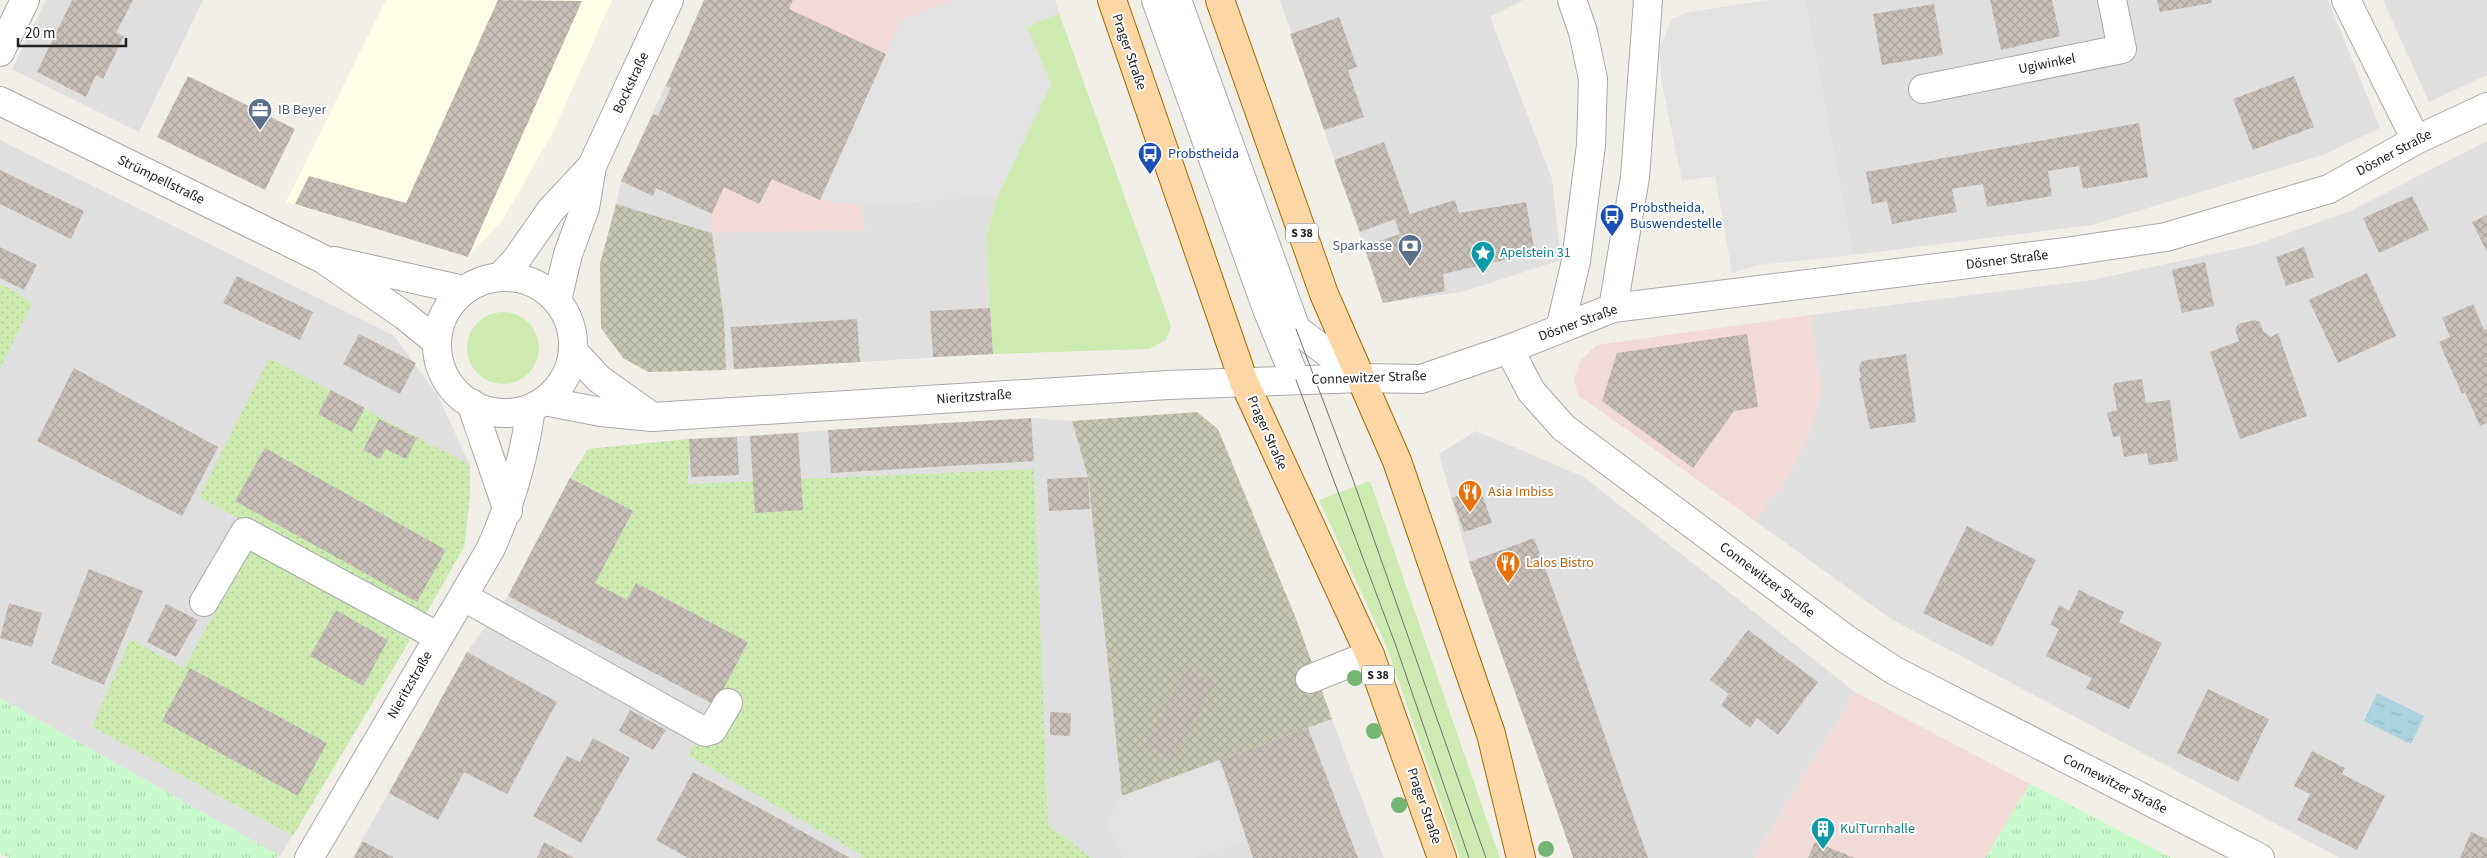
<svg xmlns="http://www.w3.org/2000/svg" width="2487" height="858" viewBox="0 0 2487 858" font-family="'Source Sans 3',sans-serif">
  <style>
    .residential { fill: #e0dfdf }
    .commercial { fill: #f2dad9 }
    .education { fill: #ffffe5 }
    .construction { fill: url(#construction-cross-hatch) }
    .grass { fill: #cdebb0 }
    .park { fill: url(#park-tufts) }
    .garden { fill: url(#garden-dots) }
    .parking { fill: #e2e2e2 }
    .water { fill: url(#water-ripples) }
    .building { fill: url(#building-cross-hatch) }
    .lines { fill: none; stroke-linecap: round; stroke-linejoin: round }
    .minor-casing { stroke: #a9a9a9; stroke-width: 30 }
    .major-casing { stroke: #a06b00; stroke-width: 30 }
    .minor { stroke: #fff; stroke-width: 28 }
    .major { stroke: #fcd6a4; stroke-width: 28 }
    .tram { stroke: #707070; stroke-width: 1 }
    .tree { fill: #74b475 }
    .labels { text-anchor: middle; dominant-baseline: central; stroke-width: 4; stroke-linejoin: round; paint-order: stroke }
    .shield { fill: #fff; stroke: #646464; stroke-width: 1 }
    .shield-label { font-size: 12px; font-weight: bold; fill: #222 }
    .street-label { font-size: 14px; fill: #222; stroke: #fff }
    .service-label { font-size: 14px; fill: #4e5e75; stroke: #fff; text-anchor: start }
    .transit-label { font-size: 14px; fill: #164399; stroke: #fff; text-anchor: start }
    .culture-label { font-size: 14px; fill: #0d838f; stroke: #fff; text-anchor: start }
    .food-label { font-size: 14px; fill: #c56008; stroke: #fff; text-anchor: start }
  </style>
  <defs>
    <pattern id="construction-cross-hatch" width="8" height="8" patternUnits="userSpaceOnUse" patternTransform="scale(1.25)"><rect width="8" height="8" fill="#c7c7b4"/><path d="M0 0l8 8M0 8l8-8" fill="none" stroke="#abab9a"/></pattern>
    <pattern id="park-tufts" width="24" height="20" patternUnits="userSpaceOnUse" patternTransform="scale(1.25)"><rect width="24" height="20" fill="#c8facc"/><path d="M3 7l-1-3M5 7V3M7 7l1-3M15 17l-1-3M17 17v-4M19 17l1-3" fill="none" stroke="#acd6af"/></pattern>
    <pattern id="garden-dots" width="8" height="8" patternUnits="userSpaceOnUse" patternTransform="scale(1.25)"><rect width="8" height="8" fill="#cdebb0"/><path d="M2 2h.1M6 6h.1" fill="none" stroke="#b0c997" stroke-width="1.8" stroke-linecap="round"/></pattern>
    <pattern id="water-ripples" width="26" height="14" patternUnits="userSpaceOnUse" patternTransform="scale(1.25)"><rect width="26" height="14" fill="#aad3df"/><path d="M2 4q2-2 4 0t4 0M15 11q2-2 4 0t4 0" fill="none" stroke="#92b5bf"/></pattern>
    <pattern id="building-cross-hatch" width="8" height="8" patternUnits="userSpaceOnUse" patternTransform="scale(1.25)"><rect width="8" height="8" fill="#c7bfb8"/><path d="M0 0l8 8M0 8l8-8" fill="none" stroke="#aba49e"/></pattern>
  </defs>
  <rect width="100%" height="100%" fill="#f2efe9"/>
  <path class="residential" d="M 46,0 L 203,0 L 139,132 L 12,69 Z
    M 705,0 L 793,0 L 790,9 L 805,15 L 712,214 L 865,229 L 860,206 L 998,195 L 986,236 L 993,354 L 726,370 L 712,233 L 616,204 L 621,181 Z
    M 1280,0 L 1523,0 L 1490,17 L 1552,179 L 1561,260 L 1462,292 L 1383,303 Z
    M 1805,0 L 2328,0 L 2380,128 L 2323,155 L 2092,225 L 1853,255 Z
    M 2383,0 L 2487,0 L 2487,75 L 2429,102 Z
    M 0,140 L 393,335 L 437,394 L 470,465 L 470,497 L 464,547 L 280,856 L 0,698 Z
    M 2487,141 L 2487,858 L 2340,858 L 1891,619 L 1755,521 L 1788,476 L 1808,438 L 1821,392 L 1810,315 L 2092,280 L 2254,245 L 2348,212 Z
    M 1031,418 L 1072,421 L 1088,477 L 1122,796 L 1332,719 L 1384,858 L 352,858 L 467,652 L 508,596 L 570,478 L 588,449 L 689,439 Z
    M 1476,431 L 1584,477 L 1855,692 L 1755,856 L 1756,858 L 1575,858 L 1469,562 L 1439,454 Z"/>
  <path class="commercial" d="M 793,0 L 1055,0 L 1059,13 L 1027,27 L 1051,84 L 998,195 L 860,206 L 865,230 L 712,233 L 712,214 L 804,16 L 789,9 Z
    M 1810,315 L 1822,392 L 1808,438 L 1788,476 L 1755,521 L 1578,395 L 1574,378 L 1581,360 L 1597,345 Z
    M 1855,692 L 2030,784 L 1987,858 L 1756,858 L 1755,856 Z"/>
  <path class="education" d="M 386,0 L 612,0 L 554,130 L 502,221 L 468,257 L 286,202 Z"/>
  <path class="construction" d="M 616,204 L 712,233 L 724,319 L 726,370 L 648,372 L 623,358 L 601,328 L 600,264 Z
    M 1197,412 L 1218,429 L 1297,621 L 1332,719 L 1122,796 L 1088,477 L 1072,421 Z"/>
  <path class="grass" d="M 1059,13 L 1171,326 L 1166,340 L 1149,349 L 993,354 L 986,236 L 998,195 L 1051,84 L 1027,27 Z
    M467 348a36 36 0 1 1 72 0a36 36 0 1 1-72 0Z
    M 1370,481 L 1500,858 L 1460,858 L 1387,648 L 1319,500 Z"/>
  <path class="park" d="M 0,698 L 280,856 L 274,858 L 10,858 L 0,854 Z
    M 2030,784 L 2158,851 L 2172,858 L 1985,858 Z"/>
  <path class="garden" d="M 0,284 L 18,293 L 32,304 L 0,368 Z
    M 269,358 L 470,465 L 470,497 L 464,547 L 423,619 L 199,497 Z
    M 689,439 L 688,484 L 1034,469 L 1048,824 L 1091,858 L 861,858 L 862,855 L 689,756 L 748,642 L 636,583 L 627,600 L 595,583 L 633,512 L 570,478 L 588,449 Z
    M 251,548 L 410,640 L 293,836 L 92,727 L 130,639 L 184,668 Z"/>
  <path class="parking" d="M 954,0 L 1055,0 L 1059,13 L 1027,27 L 1051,84 L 998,195 L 860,206 L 820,200 L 901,20 Z
    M 1769,0 L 1805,0 L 1853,255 L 1759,265 L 1732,273 L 1715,176 L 1682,181 L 1661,79 L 1660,48 L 1672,19 L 1688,12 Z
    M 1220,760 L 1247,840 L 1195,858 L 1123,858 L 1107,822 L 1122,796 Z"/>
  <path class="water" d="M 2377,693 L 2424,716 L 2411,744 L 2364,721 Z"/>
  <path class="building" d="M 72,0 L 133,0 L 116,33 L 124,36 L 103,79 L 96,75 L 86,97 L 37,72 Z
    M 498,0 L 582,1 L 468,257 L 295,204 L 309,176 L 406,203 Z
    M 704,0 L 793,0 L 789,9 L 886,54 L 820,200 L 772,179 L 759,204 L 724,187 L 712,214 L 656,188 L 653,196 L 621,181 L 653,114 L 658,116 L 671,88 L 666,86 Z
    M 1990,0 L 2052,0 L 2060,36 L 2001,50 Z
    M 2157,0 L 2211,0 L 2212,3 L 2160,12 Z
    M 1934,4 L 1943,55 L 1882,65 L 1873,14 Z
    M 1339,17 L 1357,67 L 1348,70 L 1364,117 L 1324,130 L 1290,34 Z
    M 188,76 L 295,129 L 265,190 L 157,137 Z
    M 2294,76 L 2314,127 L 2253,150 L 2233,99 Z
    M 2139,123 L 2148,177 L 2083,189 L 2079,166 L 2048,171 L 2052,196 L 1987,207 L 1983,184 L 1952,189 L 1957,212 L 1892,224 L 1887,201 L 1872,204 L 1866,172 Z
    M 1384,142 L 1410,214 L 1455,200 L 1459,213 L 1526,202 L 1535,253 L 1443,274 L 1445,291 L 1383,303 L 1364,246 L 1400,234 L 1395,219 L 1360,232 L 1334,160 Z
    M 0,170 L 84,211 L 71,239 L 0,204 Z
    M 2412,196 L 2429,230 L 2379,253 L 2363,218 Z
    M 2487,215 L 2487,252 L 2472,222 Z
    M 0,247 L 37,265 L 24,290 L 0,278 Z
    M 2304,247 L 2314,277 L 2286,286 L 2276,257 Z
    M 2205,262 L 2214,306 L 2182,313 L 2172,270 Z
    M 2367,273 L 2396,336 L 2338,363 L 2309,300 Z
    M 237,276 L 313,312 L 300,340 L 223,303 Z
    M 2473,304 L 2484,330 L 2487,329 L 2487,423 L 2480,426 L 2465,392 L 2462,394 L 2439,342 L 2450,337 L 2442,318 Z
    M 990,308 L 993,354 L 933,357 L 930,311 Z
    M 857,319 L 860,362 L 734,369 L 731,327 Z
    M 2255,320 L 2260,322 L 2263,331 L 2271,337 L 2278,333 L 2307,416 L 2240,439 L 2210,352 L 2239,341 L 2235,330 L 2238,324 Z
    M 359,334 L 416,363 L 400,394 L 343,364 Z
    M 1747,334 L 1758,407 L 1734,411 L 1693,468 L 1602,401 L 1617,353 Z
    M 1906,354 L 1916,422 L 1870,429 L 1859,378 L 1861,377 L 1859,366 L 1862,361 Z
    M 74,368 L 218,447 L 182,516 L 37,441 Z
    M 2142,379 L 2146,403 L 2170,400 L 2178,461 L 2149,465 L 2147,453 L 2124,457 L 2120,436 L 2113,437 L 2107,413 L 2117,410 L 2113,388 L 2115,383 Z
    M 331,390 L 365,408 L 352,432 L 318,414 Z
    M 1031,418 L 1034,461 L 831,473 L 828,430 Z
    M 379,419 L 417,438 L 406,459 L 386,449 L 380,459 L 363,450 Z
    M 798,433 L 803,510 L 755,513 L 750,436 Z
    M 737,437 L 739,475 L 691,477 L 689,439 Z
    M 265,448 L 446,550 L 417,602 L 235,501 Z
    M 1088,477 L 1090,509 L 1049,511 L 1047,479 Z
    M 570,478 L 633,511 L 595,583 L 627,600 L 636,583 L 748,642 L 715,705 L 508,596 Z
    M 1480,488 L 1492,523 L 1464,532 L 1452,498 Z
    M 1967,526 L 2036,560 L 1992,647 L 1923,613 Z
    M 1534,538 L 1560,609 L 1648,858 L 1573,858 L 1571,851 L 1469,562 Z
    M 89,569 L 143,591 L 104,685 L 51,663 Z
    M 2079,590 L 2124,612 L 2119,622 L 2162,643 L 2129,709 L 2086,688 L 2092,678 L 2046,656 L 2059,629 L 2050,625 L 2059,605 L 2069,611 Z
    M 9,603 L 42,613 L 32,647 L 0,638 Z
    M 166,604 L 198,620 L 176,657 L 147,642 Z
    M 336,610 L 388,640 L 363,686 L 310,656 Z
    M 1748,630 L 1818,682 L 1778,735 L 1757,718 L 1750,728 L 1721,705 L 1729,694 L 1710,680 Z
    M 467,652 L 557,702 L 507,794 L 464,772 L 438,820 L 389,793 Z
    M 190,668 L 327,743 L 298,796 L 162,721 Z
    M 1187,669 L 1214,683 L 1172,760 L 1145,745 Z
    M 2208,689 L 2269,719 L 2238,782 L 2177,753 Z
    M 630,710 L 666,730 L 653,750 L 619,731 Z
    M 1050,712 L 1071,713 L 1070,736 L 1050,735 Z
    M 1308,728 L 1358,858 L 1253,858 L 1220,760 Z
    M 593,738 L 630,758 L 581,843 L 533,816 L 567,756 L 580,762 Z
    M 2312,751 L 2345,768 L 2342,774 L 2385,796 L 2357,850 L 2297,820 L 2310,794 L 2294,786 Z
    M 693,772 L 774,816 L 850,858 L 688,858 L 656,840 Z
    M 2471,832 L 2487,839 L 2487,858 L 2460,858 Z
    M 363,841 L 394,858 L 354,858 Z
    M 544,842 L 574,858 L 537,858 Z
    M 1815,842 L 1855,858 L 1808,858 Z"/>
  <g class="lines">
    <defs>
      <path id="minor" d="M 1156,0 L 1267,309 L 1296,380
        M 1177,0 L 1296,329 L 1361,378
        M 2346,0 L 2416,140
        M 0,52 L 25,0
        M 1923,89 L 2122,49 L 2112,0
        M 0,101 L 323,259 L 405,316 L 437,342
        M 334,261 L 463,290
        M 501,276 L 516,260 L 551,210 L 592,166
        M437 345a68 68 0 1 1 136 0a68 68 0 1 1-136 0Z
        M 557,300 L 568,254 L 585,208 L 592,166 L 669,0
        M 1613,308 L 1635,177 L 1648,0
        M 1560,329 L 1576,261 L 1591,145 L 1593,79 L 1583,32 L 1572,0
        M 1509,349 L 1531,391 L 1564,428 L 1846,639 L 1895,671 L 2260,858
        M 574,352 L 599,379 L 651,416
        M 544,401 L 601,412 L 652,417 L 1168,385 L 1361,378 L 1421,379 L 1509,349 L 1613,308 L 2058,253 L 2166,237 L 2329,189 L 2416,140 L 2487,107
        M 471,403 L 508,511
        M 464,597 L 705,732 L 712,730 L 728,703
        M 204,602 L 245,532 L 439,637
        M 1310,679 L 1370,655
        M 309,858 L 490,550 C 511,504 524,458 531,409"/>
      <path id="major" d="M 1112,0 L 1244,382 L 1370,655 L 1442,858
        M 1220,0 L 1324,294 L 1397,461 L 1491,734 L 1521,858"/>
    </defs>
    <use href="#minor" class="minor-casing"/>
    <use href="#major" class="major-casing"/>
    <use href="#minor" class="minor"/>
    <use href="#major" class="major"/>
    <path class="tram" d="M 1296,329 L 1352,477 L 1486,858
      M 1296,380 L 1396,646 L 1469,858"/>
  </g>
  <g class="tree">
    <circle cx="1355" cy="678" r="8"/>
    <circle cx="1374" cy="731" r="8"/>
    <circle cx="1399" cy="805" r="8"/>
    <circle cx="1546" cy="849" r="8"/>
  </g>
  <defs>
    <symbol id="office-pin" viewBox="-11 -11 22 30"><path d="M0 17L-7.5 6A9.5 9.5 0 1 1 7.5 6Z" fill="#5c6f8a" stroke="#fff"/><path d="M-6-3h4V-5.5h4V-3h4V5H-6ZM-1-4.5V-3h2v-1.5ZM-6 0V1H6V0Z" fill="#fff"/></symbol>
    <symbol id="bus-pin" viewBox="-11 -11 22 30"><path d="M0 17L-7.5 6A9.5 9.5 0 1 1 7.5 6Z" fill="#1a4fb4" stroke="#fff"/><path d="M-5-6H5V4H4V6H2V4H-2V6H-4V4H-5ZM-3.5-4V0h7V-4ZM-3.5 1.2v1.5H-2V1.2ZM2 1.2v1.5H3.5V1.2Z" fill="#fff"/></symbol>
    <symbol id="bank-pin" viewBox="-11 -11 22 30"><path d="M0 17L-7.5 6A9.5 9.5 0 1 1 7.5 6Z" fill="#5c6f8a" stroke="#fff"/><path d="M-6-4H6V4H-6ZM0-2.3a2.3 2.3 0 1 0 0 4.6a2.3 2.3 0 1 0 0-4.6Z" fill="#fff"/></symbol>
    <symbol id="sight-pin" viewBox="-11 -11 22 30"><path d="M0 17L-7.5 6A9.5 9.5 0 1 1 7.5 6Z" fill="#0f9aa8" stroke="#fff"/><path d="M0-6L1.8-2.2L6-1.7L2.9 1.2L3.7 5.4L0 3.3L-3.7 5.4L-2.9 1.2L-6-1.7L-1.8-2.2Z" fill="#fff"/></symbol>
    <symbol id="restaurant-pin" viewBox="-11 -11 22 30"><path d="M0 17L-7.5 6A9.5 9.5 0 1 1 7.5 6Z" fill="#e8710a" stroke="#fff"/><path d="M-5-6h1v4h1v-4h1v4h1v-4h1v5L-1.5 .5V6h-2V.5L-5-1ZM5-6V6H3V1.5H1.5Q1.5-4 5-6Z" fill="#fff"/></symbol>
    <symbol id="building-pin" viewBox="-11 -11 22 30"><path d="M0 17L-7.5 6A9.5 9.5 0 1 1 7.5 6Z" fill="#0f9aa8" stroke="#fff"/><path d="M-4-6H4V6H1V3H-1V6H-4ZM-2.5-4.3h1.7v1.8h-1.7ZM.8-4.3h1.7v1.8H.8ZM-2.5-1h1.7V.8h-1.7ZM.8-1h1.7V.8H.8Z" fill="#fff"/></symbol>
  </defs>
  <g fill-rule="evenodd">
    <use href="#office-pin" x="246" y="96" width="28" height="38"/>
    <use href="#bus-pin" x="1136" y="140" width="28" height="38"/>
    <use href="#bus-pin" x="1598" y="202" width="28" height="38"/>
    <use href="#bank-pin" x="1396" y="232" width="28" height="38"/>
    <use href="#sight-pin" x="1469" y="239" width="28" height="38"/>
    <use href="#restaurant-pin" x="1456" y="478" width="28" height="38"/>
    <use href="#restaurant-pin" x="1494" y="549" width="28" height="38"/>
    <use href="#building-pin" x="1809" y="815" width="28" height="38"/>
  </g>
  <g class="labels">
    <g class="shield">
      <rect x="1286" y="223.5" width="32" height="19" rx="4"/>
      <rect x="1362" y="665.5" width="32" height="19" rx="4"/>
    </g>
    <g class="shield-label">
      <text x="1302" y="233">S 38</text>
      <text x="1378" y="675">S 38</text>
    </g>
    <g class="street-label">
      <text transform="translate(1129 52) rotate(71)">Prager Straße</text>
      <text transform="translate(2047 64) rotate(-11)">Ugiwinkel</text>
      <text transform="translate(631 83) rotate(-65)">Bockstraße</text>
      <text transform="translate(2394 153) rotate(-28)">Dösner Straße</text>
      <text transform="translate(161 180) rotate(26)">Strümpellstraße</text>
      <text transform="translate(2007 260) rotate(-7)">Dösner Straße</text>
      <text transform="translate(1578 323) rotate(-20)">Dösner Straße</text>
      <text transform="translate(1369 378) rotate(-2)">Connewitzer Straße</text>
      <text transform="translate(974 397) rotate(-4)">Nieritzstraße</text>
      <text transform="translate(1267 433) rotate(66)">Prager Straße</text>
      <text transform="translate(1767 580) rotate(37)">Connewitzer Straße</text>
      <text transform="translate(410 685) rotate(-60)">Nieritzstraße</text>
      <text transform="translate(2115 784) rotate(27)">Connewitzer Straße</text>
      <text transform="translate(1424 806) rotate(71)">Prager Straße</text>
    </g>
    <g class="service-label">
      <text x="278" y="110">IB Beyer</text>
      <text x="1392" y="246" text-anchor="end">Sparkasse</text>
    </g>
    <g class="transit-label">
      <text x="1168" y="154">Probstheida</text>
      <text x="1630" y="208">Probstheida,<tspan x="1630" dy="16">Buswendestelle</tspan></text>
    </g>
    <g class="culture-label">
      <text x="1500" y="253">Apelstein 31</text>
      <text x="1840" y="829">KulTurnhalle</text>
    </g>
    <g class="food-label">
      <text x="1488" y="492">Asia Imbiss</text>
      <text x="1526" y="563">Lalos Bistro</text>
    </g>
  </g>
  <path d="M18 38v8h108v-8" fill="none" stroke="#222222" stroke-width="2.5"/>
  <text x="25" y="38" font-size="15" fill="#222222" stroke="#ffffff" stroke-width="4" paint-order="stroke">20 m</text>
</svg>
